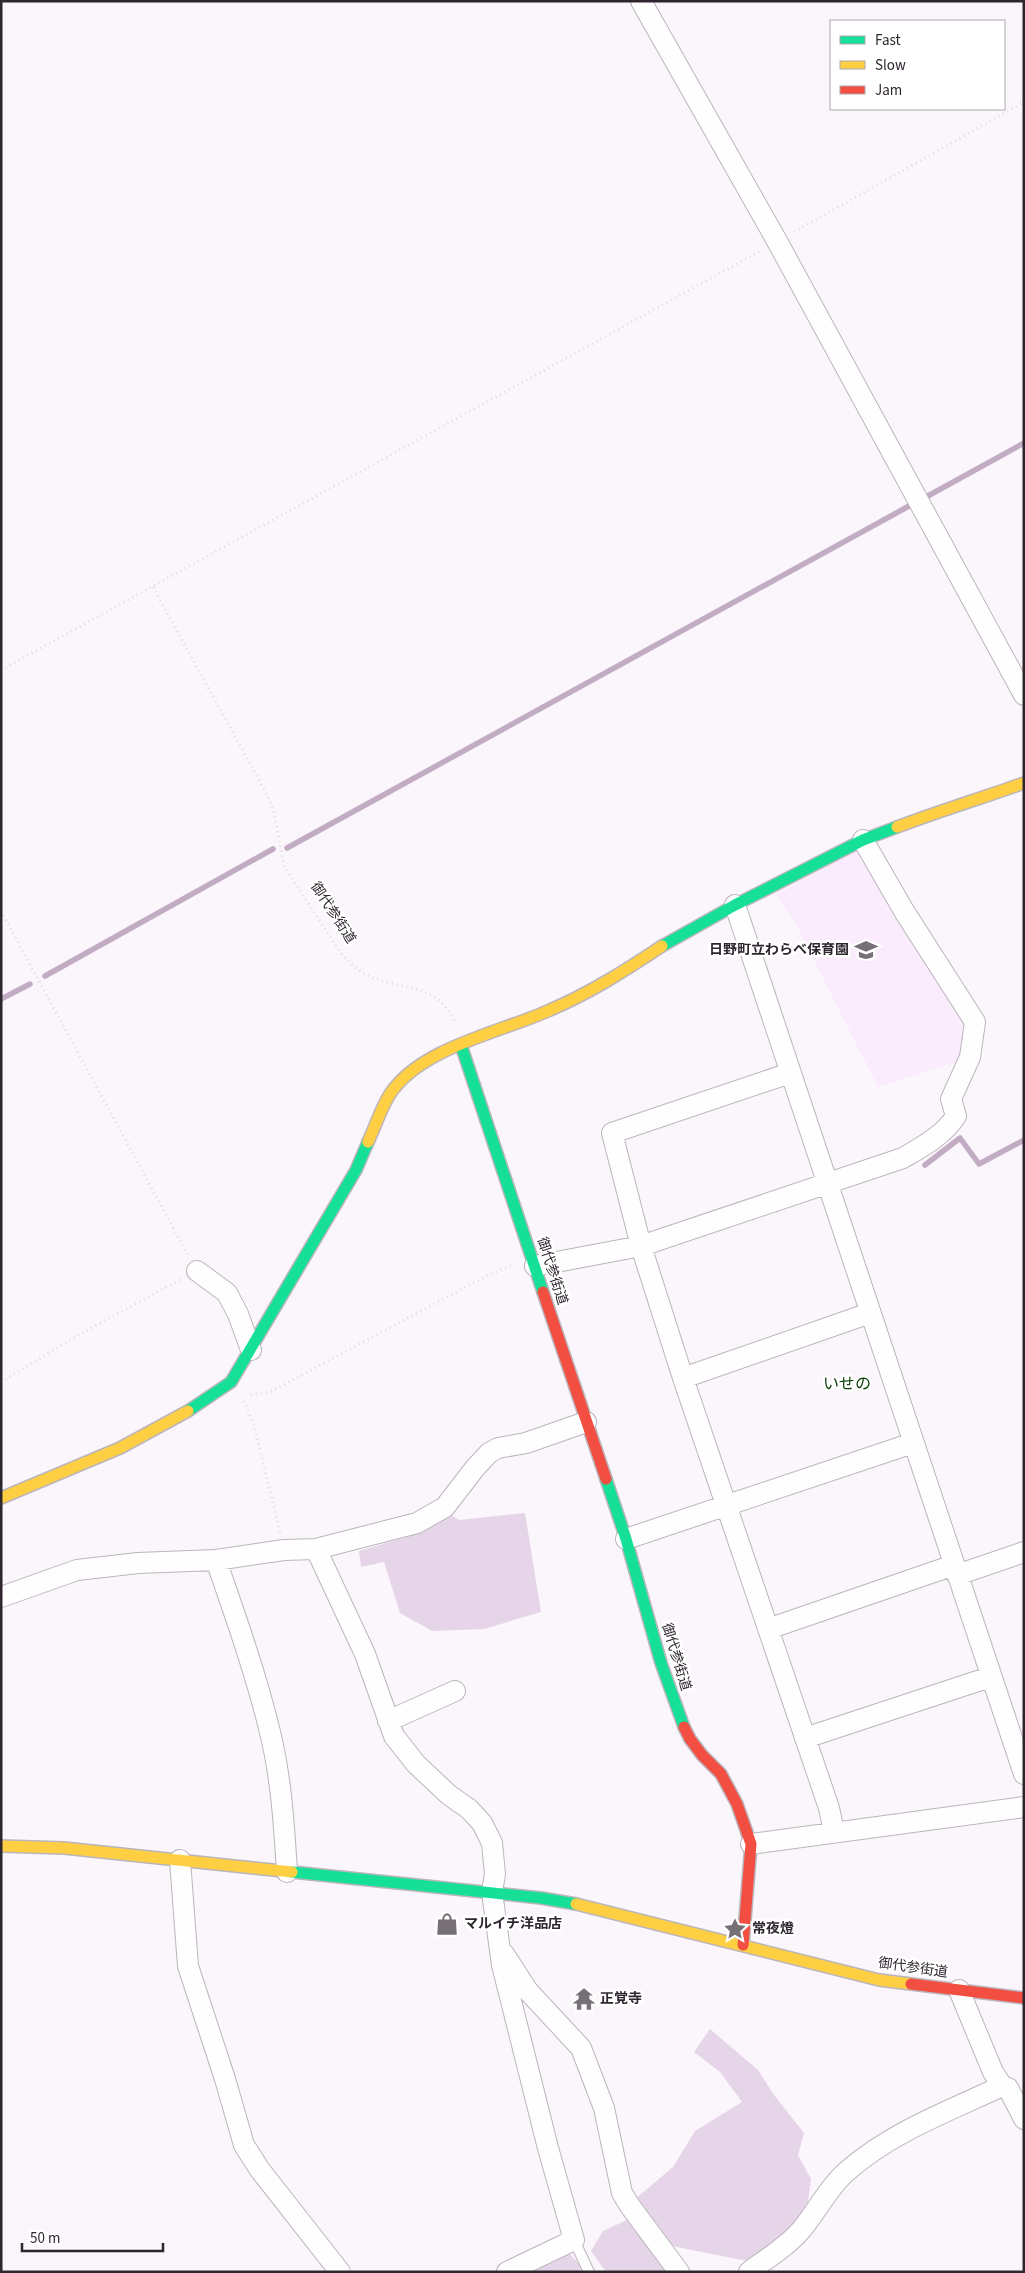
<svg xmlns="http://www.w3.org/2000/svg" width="1025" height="2273" viewBox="0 0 1025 2273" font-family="'Source Sans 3','Noto Sans JP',sans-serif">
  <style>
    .built { fill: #faecfc }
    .green { fill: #e6d5e8 }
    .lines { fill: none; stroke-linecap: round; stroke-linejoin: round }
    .stream { stroke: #c1acc4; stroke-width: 5.5 }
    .lane-casing { stroke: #bbb5bc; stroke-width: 12 }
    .street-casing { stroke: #bbb5bc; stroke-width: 22 }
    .fast-casing { stroke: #bbb5bc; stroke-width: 14 }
    .slow-casing { stroke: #bbb5bc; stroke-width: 14 }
    .jam-casing { stroke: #bbb5bc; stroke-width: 14 }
    .path { stroke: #dedcdf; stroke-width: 3; stroke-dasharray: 1 4; stroke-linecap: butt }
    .lane { stroke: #fefefe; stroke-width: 10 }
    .street { stroke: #fefefe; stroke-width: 20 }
    .fast { stroke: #16e098; stroke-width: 11 }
    .slow { stroke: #ffcf43; stroke-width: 11 }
    .jam { stroke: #f24e42; stroke-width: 11 }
    .labels { text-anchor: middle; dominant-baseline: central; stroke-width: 5; stroke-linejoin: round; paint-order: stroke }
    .street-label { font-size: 14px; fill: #2e262f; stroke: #fff }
    .poi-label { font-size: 14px; font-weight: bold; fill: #2e262f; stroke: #fff; text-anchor: start }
    .quarter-label { font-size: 16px; fill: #053c04; stroke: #fff }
  </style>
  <rect width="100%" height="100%" fill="#fbf6fb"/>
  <path class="built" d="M 857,849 L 965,1020 L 964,1047 L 957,1062 L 878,1087 L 797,926 L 776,895 Z"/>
  <path class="green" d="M 444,1511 L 459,1520 L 525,1513 L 541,1612 L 484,1629 L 432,1631 L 400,1613 L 384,1562 L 361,1567 L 359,1551 L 410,1536 Z
    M 710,2029 L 758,2070 L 774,2095 L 804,2133 L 798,2155 L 811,2179 L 807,2209 L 775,2248 L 747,2261 L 672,2246 L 634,2200 L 673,2167 L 695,2131 L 742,2102 L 720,2072 L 694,2052 Z
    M 629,2219 L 674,2272 L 606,2272 L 591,2251 L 603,2231 Z
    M 567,2251 L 580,2265 L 581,2272 L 509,2272 Z"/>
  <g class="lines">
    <path class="stream" d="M 926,497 L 1024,443
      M 287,848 L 909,506
      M 45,976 L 273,849
      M 1,999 L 30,984
      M 925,1165 L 960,1138 L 979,1164 L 1024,1140"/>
    <defs>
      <path id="lane" d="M 574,2240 L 589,2272"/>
      <path id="street" d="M 641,1 L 777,241 L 1024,695
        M 735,905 L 1024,1774
        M 790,1073 L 612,1133 L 641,1246 L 683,1378 L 829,1808 L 834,1832
        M 535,1266 L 641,1246 L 903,1158 C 922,1147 944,1135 956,1116 L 951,1099 L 970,1057 L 975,1022 L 904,911 L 863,840
        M 197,1271 L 227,1293 L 238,1314 L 251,1350
        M 683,1378 L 870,1313
        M 626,1539 L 913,1443
        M 316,1549 L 365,1654 L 394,1736 L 416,1764 L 449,1795 L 469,1809 L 482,1823 L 492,1843 L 495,1874 L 492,1892 L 502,1965 L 548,2148 L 574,2240 L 507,2272
        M 216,1560 C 235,1615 255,1671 269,1728 C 281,1775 284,1823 287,1872
        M 957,1575 L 1024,1552
        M 1,1597 L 77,1570 L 138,1563 L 216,1560 L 284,1550 L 316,1549 L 417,1523 L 445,1507 L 475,1468 L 489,1453 L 498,1448 L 526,1443 L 586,1422
        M 768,1629 L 954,1565
        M 388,1721 L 455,1691
        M 805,1738 L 990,1677
        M 751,1844 L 1024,1807
        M 180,1860 L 188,1966 L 225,2079 L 244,2145 L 260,2170 L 340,2272
        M 504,1954 L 528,1991 L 581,2048 L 604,2108 L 622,2193 L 630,2206 L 679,2272
        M 959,1990 L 993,2072 L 1002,2086 L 1008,2088 L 1024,2119
        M 749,2272 C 766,2259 788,2246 802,2229 C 817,2211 828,2188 846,2172 C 891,2132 949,2111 1002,2086"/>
      <path id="fast" d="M 662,946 L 735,905 L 863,840 L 897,827
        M 461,1045 L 543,1292
        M 188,1411 L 231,1382 L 356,1170 L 368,1142
        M 606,1479 L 626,1539 L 661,1663 L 684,1727
        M 292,1872 L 541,1898 L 576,1904"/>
      <path id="slow" d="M 897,827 C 939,811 982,798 1024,783
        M 368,1142 C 375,1127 381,1108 390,1094 C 421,1047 502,1032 550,1010 C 590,993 626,970 662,946
        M 1,1498 L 120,1448 L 188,1411
        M 1,1846 L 64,1848 L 292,1872
        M 576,1904 L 879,1980 L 911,1984"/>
      <path id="jam" d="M 543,1292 L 606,1479
        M 684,1727 L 690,1739 L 702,1755 L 721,1774 L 737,1804 L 751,1844 L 743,1945
        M 911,1984 L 1024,1998"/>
    </defs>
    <use href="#lane" class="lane-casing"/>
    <use href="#street" class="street-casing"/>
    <use href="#fast" class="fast-casing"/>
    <use href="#slow" class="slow-casing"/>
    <use href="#jam" class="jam-casing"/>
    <path class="path" d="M 794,232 L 1024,102
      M 153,587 L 265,791 L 273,809 L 285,868 L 342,955 C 351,964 361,973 373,978 C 409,992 432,981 455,1021
      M 1,670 L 762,250
      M 1,911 L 188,1255
      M 1,1382 L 80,1334 L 181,1279
      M 251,1395 L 272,1391 L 490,1274 L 511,1266
      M 244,1401 L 254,1425 L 280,1532"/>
    <use href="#lane" class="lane"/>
    <use href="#street" class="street"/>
    <use href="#fast" class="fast"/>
    <use href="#slow" class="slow"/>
    <use href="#jam" class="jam"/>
  </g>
  <defs>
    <symbol id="school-bare" viewBox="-9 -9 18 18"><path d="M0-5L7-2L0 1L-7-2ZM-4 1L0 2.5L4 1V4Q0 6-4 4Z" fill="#766f76" stroke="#fff" stroke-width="2.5" paint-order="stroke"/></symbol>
    <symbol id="shop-bare" viewBox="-9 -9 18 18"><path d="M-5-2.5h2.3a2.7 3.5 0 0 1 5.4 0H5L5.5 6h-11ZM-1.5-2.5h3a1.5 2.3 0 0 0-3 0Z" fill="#766f76" stroke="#fff" stroke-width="2.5" paint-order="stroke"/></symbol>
    <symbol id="sight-bare" viewBox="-9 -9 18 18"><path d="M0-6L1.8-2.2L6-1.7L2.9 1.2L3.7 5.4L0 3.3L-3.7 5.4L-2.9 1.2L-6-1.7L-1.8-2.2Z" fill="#766f76" stroke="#fff" stroke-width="2.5" paint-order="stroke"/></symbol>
    <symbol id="temple-bare" viewBox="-9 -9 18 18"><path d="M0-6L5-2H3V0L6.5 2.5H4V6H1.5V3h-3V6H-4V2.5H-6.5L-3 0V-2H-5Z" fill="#766f76" stroke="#fff" stroke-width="2.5" paint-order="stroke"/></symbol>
  </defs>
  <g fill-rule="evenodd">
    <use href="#school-bare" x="850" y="934" width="32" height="32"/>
    <use href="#shop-bare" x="431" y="1908" width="32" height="32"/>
    <use href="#sight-bare" x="719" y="1913" width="32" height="32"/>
    <use href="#temple-bare" x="568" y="1983" width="32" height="32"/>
  </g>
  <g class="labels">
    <g class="street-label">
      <text transform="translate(333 913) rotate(57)">御代参街道</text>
      <text transform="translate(552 1271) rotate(72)">御代参街道</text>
      <text transform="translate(676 1657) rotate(73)">御代参街道</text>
      <text transform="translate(913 1968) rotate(8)">御代参街道</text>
    </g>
    <g class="poi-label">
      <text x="849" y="950" text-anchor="end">日野町立わらべ保育園</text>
      <text x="464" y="1924">マルイチ洋品店</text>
      <text x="752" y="1929">常夜燈</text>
      <text x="600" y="1999">正覚寺</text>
    </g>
    <g class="quarter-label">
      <text x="847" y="1384">いせの</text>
    </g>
  </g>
  <rect width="1025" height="2273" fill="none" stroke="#2e262f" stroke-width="5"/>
  <rect x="830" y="20" width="175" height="90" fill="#ffffff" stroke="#aba8ac"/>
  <rect x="840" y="36" width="25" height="8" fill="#16e098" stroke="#aba8ac"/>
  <text x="875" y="45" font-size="15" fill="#2e262f">Fast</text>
  <rect x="840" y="61" width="25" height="8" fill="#ffcf43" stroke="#aba8ac"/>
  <text x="875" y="70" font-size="15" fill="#2e262f">Slow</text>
  <rect x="840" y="86" width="25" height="8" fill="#f24e42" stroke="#aba8ac"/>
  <text x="875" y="95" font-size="15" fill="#2e262f">Jam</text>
  <path d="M22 2243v8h141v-8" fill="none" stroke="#2e262f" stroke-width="2.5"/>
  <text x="30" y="2243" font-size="15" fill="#2e262f" stroke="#ffffff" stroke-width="4" paint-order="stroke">50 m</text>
</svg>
